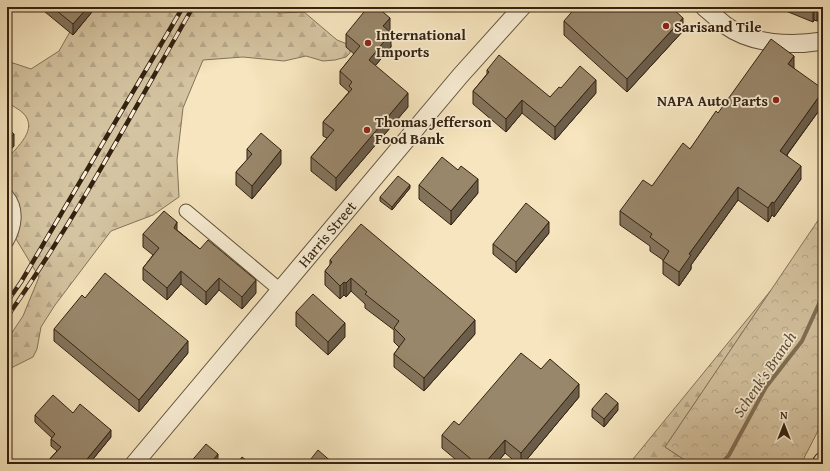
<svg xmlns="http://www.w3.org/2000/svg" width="830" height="471" viewBox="0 0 830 471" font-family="'Gentium Book Plus',serif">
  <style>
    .forest { fill: url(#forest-firs); stroke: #847359 }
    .park { fill: url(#park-crowns); stroke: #847359 }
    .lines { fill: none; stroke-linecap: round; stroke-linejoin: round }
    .stream { stroke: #816f55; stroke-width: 4 }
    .minor-casing { stroke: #64533c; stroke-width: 15 }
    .tertiary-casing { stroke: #64533c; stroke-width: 19 }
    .secondary-casing { stroke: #342211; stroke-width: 21 }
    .minor { stroke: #f9eed5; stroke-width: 13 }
    .tertiary { stroke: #f9eed5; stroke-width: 17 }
    .secondary { stroke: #f9eed5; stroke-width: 19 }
    .rail-casing { stroke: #342211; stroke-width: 4.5 }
    .rail { stroke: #f9eed5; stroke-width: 3; stroke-dasharray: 9; stroke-linecap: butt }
    .wall { fill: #84745c; stroke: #342211 }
    .shaded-wall { fill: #6b5e4b; stroke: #342211 }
    .building { fill: #99876b; stroke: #342211 }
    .poi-dot { fill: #8f2418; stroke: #f9eed5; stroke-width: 1.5 }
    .labels { text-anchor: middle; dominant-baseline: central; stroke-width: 3.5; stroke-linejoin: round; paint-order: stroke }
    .poi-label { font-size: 15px; font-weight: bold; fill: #342211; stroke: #f9eed5; text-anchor: start }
    .street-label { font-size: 15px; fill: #342211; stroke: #f9eed5 }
    .water-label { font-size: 16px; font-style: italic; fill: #614f39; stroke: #f9eed5 }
  </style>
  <defs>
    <pattern id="forest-firs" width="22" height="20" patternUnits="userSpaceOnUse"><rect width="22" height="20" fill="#d5c4a1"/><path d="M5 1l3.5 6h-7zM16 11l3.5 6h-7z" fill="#b7a88a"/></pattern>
    <pattern id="park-crowns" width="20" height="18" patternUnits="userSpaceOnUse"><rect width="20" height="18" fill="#d5c4a1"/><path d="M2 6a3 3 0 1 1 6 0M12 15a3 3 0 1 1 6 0" fill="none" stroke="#b7a88a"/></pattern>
  </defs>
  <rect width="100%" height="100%" fill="#f6e5be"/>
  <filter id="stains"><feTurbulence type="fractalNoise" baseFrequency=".005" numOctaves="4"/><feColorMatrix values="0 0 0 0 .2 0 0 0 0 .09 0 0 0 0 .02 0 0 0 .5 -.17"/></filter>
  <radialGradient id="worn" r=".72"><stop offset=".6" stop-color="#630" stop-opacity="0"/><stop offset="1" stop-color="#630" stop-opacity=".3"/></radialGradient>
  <path class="forest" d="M 84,7 L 277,7 L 278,13 L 304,12 L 337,40 L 347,44 L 350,48 L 350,53 L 346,57 L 335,60 L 323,61 L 306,56 L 284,61 L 243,57 L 203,60 L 183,108 L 177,160 L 179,197 L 153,215 L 111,231 L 55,305 L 41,327 L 37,349 L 33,357 L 7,370 L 7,340 L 23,316 L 39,277 L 7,224 L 7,159 C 17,147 39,129 23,113 C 19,109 12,106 7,102 L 7,61 L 31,69 L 59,51 Z
    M 772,289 L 665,447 L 691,464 L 629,464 Z"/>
  <path class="park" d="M 823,213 L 823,421 L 801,464 L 691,464 L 665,447 Z"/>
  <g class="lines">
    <path class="stream" d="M 721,464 L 729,455 L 766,387 L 802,341 L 823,295"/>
    <defs>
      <path id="minor" d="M 7,196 C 18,209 15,227 7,241
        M 186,211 L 280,290"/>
      <path id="tertiary" d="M 704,7 C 711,13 718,19 725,25 C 752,45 792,46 823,41
        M 134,464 L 460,76 L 522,7"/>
      <path id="secondary" d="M 822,464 L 823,462"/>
    </defs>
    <use href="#minor" class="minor-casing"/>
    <use href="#tertiary" class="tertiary-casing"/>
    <use href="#secondary" class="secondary-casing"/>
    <use href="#minor" class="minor"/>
    <use href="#tertiary" class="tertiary"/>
    <use href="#secondary" class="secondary"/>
    <defs>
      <path id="rail" d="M 7,302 L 21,282 L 183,7
        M 7,317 C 76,219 133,111 193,7"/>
    </defs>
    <use href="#rail" class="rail-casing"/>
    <use href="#rail" class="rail"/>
  </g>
  <path class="wall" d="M 39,7 L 96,7 L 73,35 Z
    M 776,7 L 823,7 L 817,21 L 814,20 L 813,22 Z
    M 564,21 L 683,31 L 627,92 L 564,35 Z
    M 390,31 L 389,32 L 391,47 L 375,66 L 408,107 L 336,191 L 311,171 L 311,157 L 327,138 L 323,136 L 323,122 L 349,92 L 340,84 L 340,71 L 354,54 L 346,47 L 346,34 Z
    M 794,68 L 823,105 L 787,155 L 801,179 L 774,217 L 772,215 L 768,222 L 738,200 L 691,265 L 691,269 L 679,286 L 663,274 L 663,260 L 650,251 L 650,246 L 620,225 L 620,211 L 652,186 L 690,149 L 718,113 Z
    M 487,70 L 550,97 L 561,88 L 596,93 L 555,140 L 522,113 L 506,132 L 473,104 L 473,91 L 487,74 Z
    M 247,149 L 281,164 L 252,199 L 236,185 L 236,172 L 247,160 Z
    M 419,185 L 478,193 L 451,225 L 419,199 Z
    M 410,188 L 392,210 L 380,201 L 380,197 Z
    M 177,230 L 200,249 L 256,293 L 242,309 L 219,290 L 206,305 L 181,284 L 167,300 L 143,280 L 143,268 L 153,255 L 143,247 L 143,234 Z
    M 549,233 L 516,273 L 493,254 L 493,244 Z
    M 330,260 L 475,334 L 424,391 L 394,367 L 394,354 L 399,347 L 394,342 L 394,330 L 365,308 L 365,304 L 351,291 L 346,297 L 344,295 L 340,299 L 325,285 L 325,271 L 330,265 Z
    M 85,298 L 188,353 L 139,412 L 54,341 L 54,329 Z
    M 296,312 L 345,337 L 328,355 L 296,326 Z
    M 541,369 L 579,397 L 523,464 L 518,464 L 505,453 L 496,464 L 461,464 L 442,448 L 442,435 L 459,425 Z
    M 592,409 L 618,410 L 604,427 L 592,417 Z
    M 73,413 L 111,437 L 89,464 L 47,464 L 47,462 L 57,451 L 51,446 L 51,439 L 52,438 L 35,422 L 35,415 Z"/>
  <path class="shaded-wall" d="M 88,7 L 96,7 L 73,35 L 73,24 Z
    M 814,7 L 814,20 L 813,22 L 813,8 Z
    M 817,7 L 823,7 L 823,19 L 817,21 Z
    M 390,18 L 390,31 L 383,40 L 383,26 Z
    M 683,18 L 683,31 L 627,92 L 627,79 Z
    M 391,33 L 391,47 L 369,73 L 369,60 Z
    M 794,56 L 794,69 L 788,64 Z
    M 596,80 L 596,93 L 555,140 L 555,127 Z
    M 823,91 L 823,105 L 780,164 L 780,151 Z
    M 408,93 L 408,107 L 336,191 L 336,178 Z
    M 522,100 L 522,113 L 506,132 L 506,119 Z
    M 14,134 L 14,146 L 7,154 L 7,142 Z
    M 281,150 L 281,164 L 252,199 L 252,186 Z
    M 801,166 L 801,179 L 774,217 L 774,203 Z
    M 478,179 L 478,193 L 451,225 L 451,211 Z
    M 410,185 L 410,188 L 392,210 L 392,207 Z
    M 738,187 L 738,200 L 691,265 L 691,269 L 679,286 L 679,272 L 689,254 Z
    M 772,202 L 772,215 L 768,222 L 768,208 Z
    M 177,222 L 177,235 L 174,228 Z
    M 549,222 L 549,233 L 516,273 L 516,262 Z
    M 181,271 L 181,284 L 167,300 L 167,288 Z
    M 219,278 L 219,290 L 206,305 L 206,292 Z
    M 351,278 L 351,291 L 346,297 L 346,283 Z
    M 256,280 L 256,293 L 242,309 L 242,297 Z
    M 344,282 L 344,295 L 340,299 L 340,286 Z
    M 475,320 L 475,334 L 424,391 L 424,378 Z
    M 345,323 L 345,337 L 328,355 L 328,342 Z
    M 188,341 L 188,353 L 139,412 L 139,400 Z
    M 579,384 L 579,397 L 523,464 L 521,464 L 521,453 Z
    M 618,403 L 618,410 L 604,427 L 604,419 Z
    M 111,430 L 111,437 L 89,464 L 83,464 Z
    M 505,440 L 505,453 L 496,464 L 484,464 Z
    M 218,454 L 218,458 L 213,464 L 210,464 Z"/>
  <path class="building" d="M 52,7 L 88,7 L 73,24 Z
    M 368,7 L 377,7 L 390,18 L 383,26 L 391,33 L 369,60 L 408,93 L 336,178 L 311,157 L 334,130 L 323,122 L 352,89 L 349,86 L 352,82 L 340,71 L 360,46 L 346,34 Z
    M 576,7 L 671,7 L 683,18 L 627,79 L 564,21 Z
    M 771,39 L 794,56 L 788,64 L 823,89 L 823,91 L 780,151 L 801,166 L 774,203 L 772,202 L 768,208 L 738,187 L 689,254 L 691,255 L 679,272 L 663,261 L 669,251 L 650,237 L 652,234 L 620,211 L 643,180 L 652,186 L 683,143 L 690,149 L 716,111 L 718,113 Z
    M 499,55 L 550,97 L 559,87 L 561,88 L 580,66 L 596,80 L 555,127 L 522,100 L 506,119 L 473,91 L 489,72 L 487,70 Z
    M 7,129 L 14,134 L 7,142 Z
    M 261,133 L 281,150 L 252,186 L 236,172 L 252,154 L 247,149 Z
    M 442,157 L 458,170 L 461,166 L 478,179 L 451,211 L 419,185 Z
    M 398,176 L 410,185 L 392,207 L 380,197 Z
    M 526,203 L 549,222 L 516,262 L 493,244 Z
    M 164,211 L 177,222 L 174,228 L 200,249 L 208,240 L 256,280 L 242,297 L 219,278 L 206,292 L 181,271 L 167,288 L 143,268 L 159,248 L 143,234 Z
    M 361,224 L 475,320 L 424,378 L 394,354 L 405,339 L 394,328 L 399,321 L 365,294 L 367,292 L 351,278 L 346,283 L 344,282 L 340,286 L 325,271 L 332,262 L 330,260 Z
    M 105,273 L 188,341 L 139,400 L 54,329 L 82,295 L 85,298 Z
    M 313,294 L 345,323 L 328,342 L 296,312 Z
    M 521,353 L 541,369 L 550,359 L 579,384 L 521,453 L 505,440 L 484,464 L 477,464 L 442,435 L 454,421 L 459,425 Z
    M 606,393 L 618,403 L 604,419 L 592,409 Z
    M 53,395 L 73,413 L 80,404 L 111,430 L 83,464 L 49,464 L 47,462 L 61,447 L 51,439 L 55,434 L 35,415 Z
    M 206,444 L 218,454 L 210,464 L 189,464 Z
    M 318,450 L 334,464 L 307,464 Z
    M 242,457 L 251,464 L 237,464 Z"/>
  <g class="poi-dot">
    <circle cx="666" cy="26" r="4"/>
    <circle cx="368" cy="43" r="4"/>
    <circle cx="776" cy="100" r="4"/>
    <circle cx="367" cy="130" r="4"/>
  </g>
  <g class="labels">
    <g class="poi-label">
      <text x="674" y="26">Sarisand Tile</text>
      <text x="376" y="34">International<tspan x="376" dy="17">Imports</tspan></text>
      <text x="768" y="100" text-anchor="end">NAPA Auto Parts</text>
      <text x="375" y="121">Thomas Jefferson<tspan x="375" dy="17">Food Bank</tspan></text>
    </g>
    <g class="street-label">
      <text transform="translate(327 234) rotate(-50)">Harris Street</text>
    </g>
    <g class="water-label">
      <text transform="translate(764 374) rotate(-56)">Schenk's Branch</text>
    </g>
  </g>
  <rect width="830" height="471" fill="none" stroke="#f6e5be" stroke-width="24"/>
  <rect x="8" y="8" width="814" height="455" fill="none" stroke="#342211" stroke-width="2"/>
  <rect x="12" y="12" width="806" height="447" fill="none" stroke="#342211"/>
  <g transform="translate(784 425)" stroke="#f9eed5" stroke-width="3" paint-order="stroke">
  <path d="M0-3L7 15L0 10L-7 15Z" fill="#342211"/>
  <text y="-6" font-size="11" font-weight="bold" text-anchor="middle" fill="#342211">N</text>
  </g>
  <rect width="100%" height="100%" filter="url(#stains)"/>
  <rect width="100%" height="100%" fill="url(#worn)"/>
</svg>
